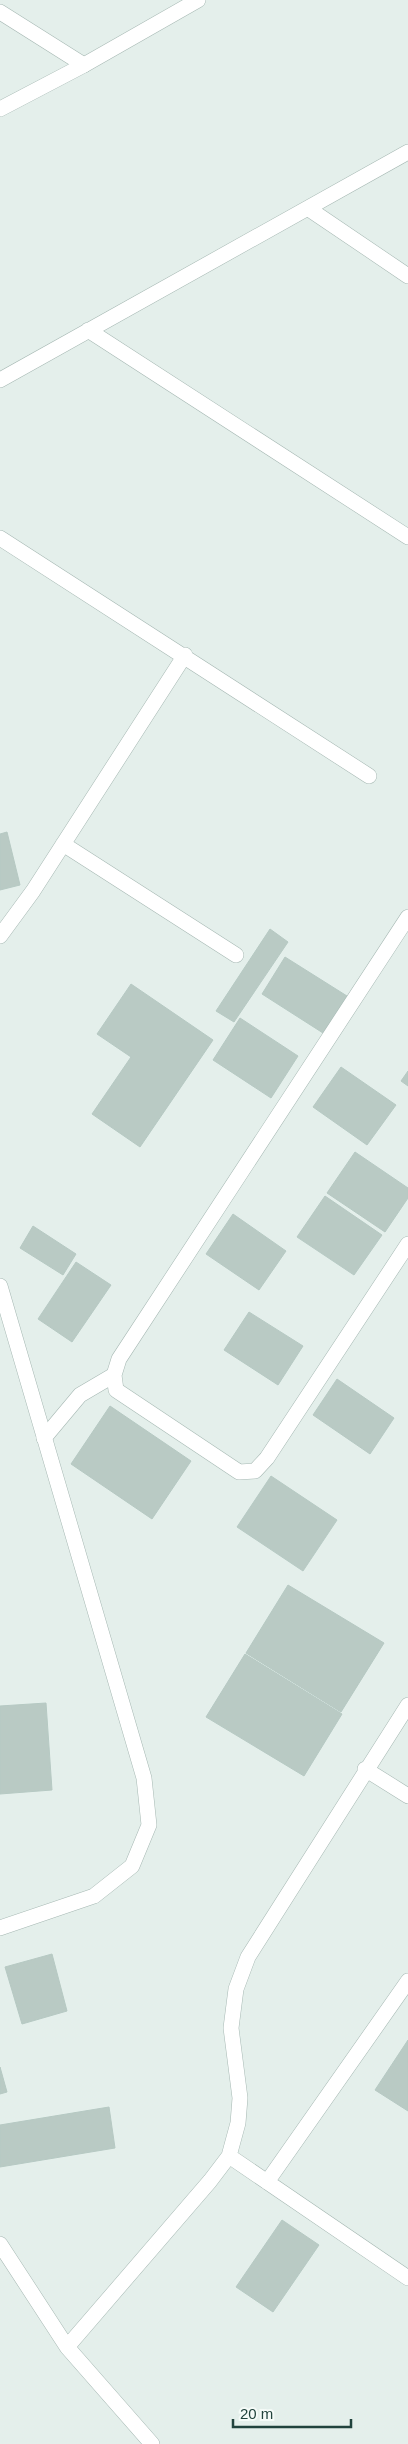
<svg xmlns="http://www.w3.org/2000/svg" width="408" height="2444" viewBox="0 0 408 2444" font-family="Arial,sans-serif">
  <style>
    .building { fill: #b9cac4; stroke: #b6c9c3 }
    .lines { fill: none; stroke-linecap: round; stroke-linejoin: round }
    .minor-casing { stroke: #a6b8b3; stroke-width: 16 }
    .tertiary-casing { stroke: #a6b8b3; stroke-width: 16 }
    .minor { stroke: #fff; stroke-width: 15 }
    .tertiary { stroke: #fff; stroke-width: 15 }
  </style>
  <rect width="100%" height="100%" fill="#e4efeb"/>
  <path class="building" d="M 7,832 L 20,885 L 0,890 L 0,834 Z
    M 270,929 L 288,942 L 234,1022 L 216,1011 Z
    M 285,957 L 347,996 L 323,1033 L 262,994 Z
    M 131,984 L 213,1040 L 140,1147 L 92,1114 L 131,1057 L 97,1034 Z
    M 240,1018 L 298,1056 L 271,1098 L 213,1060 Z
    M 341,1067 L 396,1105 L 367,1145 L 313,1107 Z
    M 408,1071 L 408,1086 L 401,1081 Z
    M 355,1152 L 408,1188 L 408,1198 L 385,1232 L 327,1193 Z
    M 325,1196 L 382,1235 L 354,1275 L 297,1237 Z
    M 233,1214 L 286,1251 L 259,1290 L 206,1254 Z
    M 33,1226 L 76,1254 L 63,1275 L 20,1248 Z
    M 76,1262 L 111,1285 L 72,1342 L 38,1319 Z
    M 249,1312 L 303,1346 L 278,1385 L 224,1350 Z
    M 337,1379 L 394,1418 L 370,1454 L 313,1415 Z
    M 110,1406 L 191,1461 L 152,1519 L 71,1464 Z
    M 271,1476 L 337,1520 L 303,1571 L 237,1527 Z
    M 288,1585 L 384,1643 L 341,1712 L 246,1653 Z
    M 245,1654 L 342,1714 L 304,1776 L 206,1717 Z
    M 46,1703 L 52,1790 L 0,1794 L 0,1706 Z
    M 52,1954 L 67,2011 L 22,2024 L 5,1967 Z
    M 408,2040 L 408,2111 L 375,2090 Z
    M 0,2067 L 7,2092 L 0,2094 Z
    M 109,2107 L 115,2148 L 0,2167 L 0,2125 Z
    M 282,2220 L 319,2245 L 273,2312 L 236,2287 Z"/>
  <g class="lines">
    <defs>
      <path id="minor" d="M 0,12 L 84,65
        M 309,209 L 408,276
        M 88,330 L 408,537
        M 0,380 L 408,152
        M 0,538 L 369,776
        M 63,844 L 236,955
        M 408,917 L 119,1359 L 114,1375 L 116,1390 L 239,1472 L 255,1471 L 267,1458 L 408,1244
        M 0,936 L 33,891 L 185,655
        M 44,1438 L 80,1395 L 114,1375
        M 365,1769 L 408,1796
        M 229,2156 L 408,2278
        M 267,2182 L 408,1981
        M 0,2244 L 67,2347 L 152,2444
        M 67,2347 L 210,2181 L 229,2156 L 238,2123 L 240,2098 L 231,2028 L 236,1989 L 248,1957 L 408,1705"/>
      <path id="tertiary" d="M 0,109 L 84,65 L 198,0
        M 0,1286 L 144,1778 L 149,1825 L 132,1866 L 94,1896 L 0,1928"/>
    </defs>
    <use href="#minor" class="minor-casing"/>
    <use href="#tertiary" class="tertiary-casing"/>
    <use href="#minor" class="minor"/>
    <use href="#tertiary" class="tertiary"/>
  </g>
  <path d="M233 2419v8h118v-8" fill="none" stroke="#21433d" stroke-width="2.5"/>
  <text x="240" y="2419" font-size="15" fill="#21433d" stroke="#f5fbf8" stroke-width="4" paint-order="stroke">20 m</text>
</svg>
